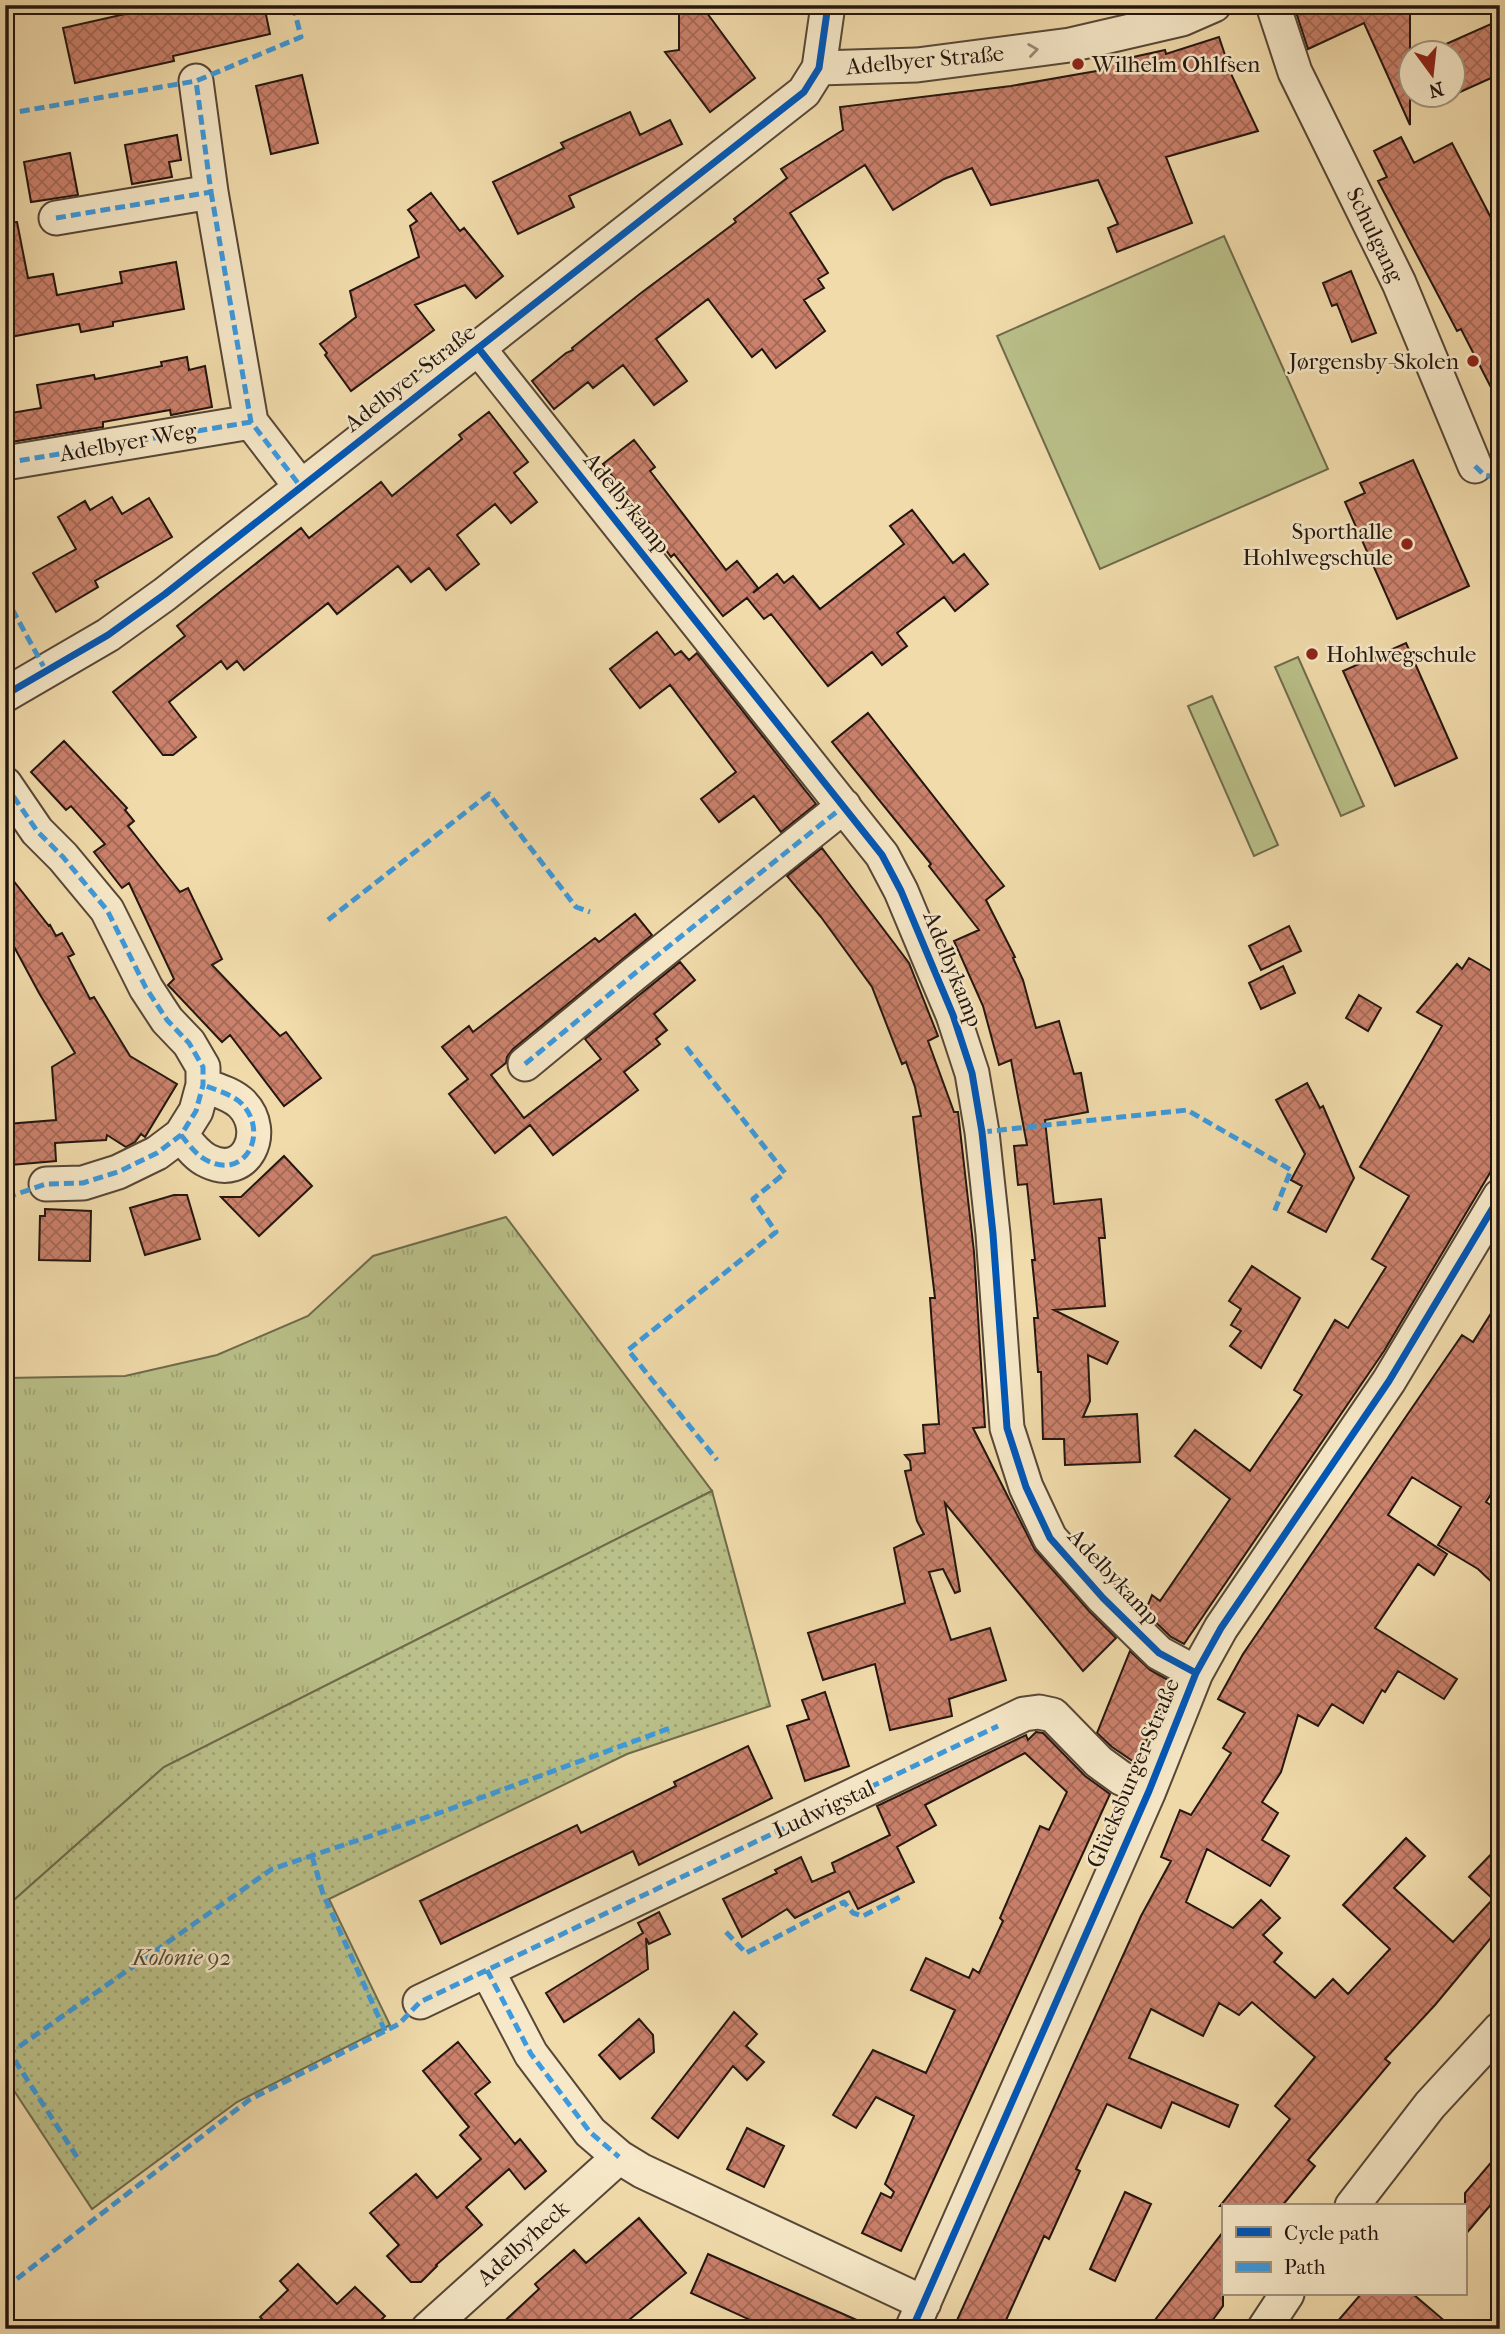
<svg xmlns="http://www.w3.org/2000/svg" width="1505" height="2334" viewBox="0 0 1505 2334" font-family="'IM FELL French Canon',serif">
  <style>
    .grass { fill: url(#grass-tufts); stroke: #6f6b4c; stroke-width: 2 }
    .park { fill: url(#park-dots); stroke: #6f6b4c; stroke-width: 2 }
    .pitch { fill: #bac089; stroke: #6f6b4c; stroke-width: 2 }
    .building { fill: url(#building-cross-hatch); stroke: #241610; stroke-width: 2 }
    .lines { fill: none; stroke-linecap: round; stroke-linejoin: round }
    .minor-casing { stroke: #574737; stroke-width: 37 }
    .minor { stroke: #f6e8c8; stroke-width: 33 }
    .quiet { stroke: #3c9ade; stroke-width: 5; stroke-dasharray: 10 5; stroke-linecap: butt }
    .cycleway-casing { stroke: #f6e8c8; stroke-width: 11 }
    .cycleway { stroke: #0057b8; stroke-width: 7 }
    .oneway { stroke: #988a75 }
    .poi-dot { fill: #8f2418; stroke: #f6e8c8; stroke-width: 2.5 }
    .labels { text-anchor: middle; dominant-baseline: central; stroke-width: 5; stroke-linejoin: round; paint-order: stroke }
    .street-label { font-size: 23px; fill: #241610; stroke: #f6e8c8 }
    .poi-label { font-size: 23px; fill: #241610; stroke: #f6e8c8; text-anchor: start }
    .park-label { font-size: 23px; font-style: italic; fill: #514934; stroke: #f6e8c8 }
  </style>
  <defs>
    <pattern id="grass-tufts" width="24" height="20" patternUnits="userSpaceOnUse" patternTransform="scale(1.75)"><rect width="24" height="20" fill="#bac089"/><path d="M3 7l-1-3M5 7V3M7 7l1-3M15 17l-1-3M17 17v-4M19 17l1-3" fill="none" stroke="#a0a475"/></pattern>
    <pattern id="park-dots" width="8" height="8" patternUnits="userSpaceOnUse" patternTransform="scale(1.75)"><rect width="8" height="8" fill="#bac089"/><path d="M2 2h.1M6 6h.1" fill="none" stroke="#a0a475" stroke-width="1.8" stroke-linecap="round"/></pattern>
    <pattern id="building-cross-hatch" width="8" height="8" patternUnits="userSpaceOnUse" patternTransform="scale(1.75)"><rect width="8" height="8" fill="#cb816c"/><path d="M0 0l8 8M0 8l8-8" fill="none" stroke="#a56957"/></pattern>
  </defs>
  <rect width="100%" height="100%" fill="#f1dbab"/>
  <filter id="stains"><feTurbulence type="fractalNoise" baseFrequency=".00286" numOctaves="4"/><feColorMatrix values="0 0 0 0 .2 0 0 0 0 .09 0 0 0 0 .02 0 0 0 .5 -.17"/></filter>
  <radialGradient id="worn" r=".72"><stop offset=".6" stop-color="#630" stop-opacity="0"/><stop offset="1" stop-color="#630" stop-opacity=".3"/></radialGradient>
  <path class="grass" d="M 506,1217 L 712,1491 L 164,1767 L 5,1908 L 5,1378 L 125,1376 L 217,1355 L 308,1316 L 373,1256 Z"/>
  <path class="park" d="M 712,1491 L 770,1706 L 627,1754 L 329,1899 L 390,2025 L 237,2102 L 92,2209 L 5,2077 L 5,1908 L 164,1767 Z"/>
  <path class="pitch" d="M 1224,236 L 1328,469 L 1100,569 L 997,336 Z
    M 1298,657 L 1364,806 L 1341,816 L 1275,667 Z
    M 1212,696 L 1278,845 L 1254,856 L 1188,706 Z"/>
  <path class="building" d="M 165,5 L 264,5 L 270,34 L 173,56 L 174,61 L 75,83 L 63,28 Z
    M 679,5 L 701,5 L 755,78 L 710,112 L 665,52 L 679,50 Z
    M 1310,5 L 1410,5 L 1410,125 L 1364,23 L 1308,49 L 1296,12 Z
    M 1500,20 L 1500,74 L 1458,93 L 1452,82 L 1452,52 L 1439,52 L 1437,48 Z
    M 1219,37 L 1232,76 L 1258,131 L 1166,157 L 1192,223 L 1117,252 L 1108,228 L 1118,224 L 1098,180 L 991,205 L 972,168 L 944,179 L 893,210 L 865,165 L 790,213 L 828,273 L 818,279 L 824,288 L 804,300 L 825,331 L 776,368 L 762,349 L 752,357 L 708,299 L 656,339 L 687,381 L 654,405 L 623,365 L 593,388 L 588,382 L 554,409 L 532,381 L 566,353 L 573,350 L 572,348 L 641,293 L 736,222 L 734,219 L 787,178 L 781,169 L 843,130 L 840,107 L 1011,86 L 1108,69 L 1106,63 L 1165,50 L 1166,54 Z
    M 302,75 L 318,143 L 271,154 L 256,86 Z
    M 630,112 L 640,135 L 670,120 L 682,144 L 569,196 L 574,207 L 518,234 L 493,182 L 564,148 L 561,143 Z
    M 177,135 L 181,160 L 169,162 L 172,177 L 132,184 L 125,145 Z
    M 1401,137 L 1414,163 L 1452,143 L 1500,235 L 1500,405 L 1461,329 L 1457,331 L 1378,181 L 1387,177 L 1374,151 Z
    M 70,153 L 78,195 L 31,202 L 24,162 Z
    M 431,193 L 460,231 L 464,228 L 503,276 L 476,298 L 465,285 L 415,305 L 434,330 L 351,391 L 325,355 L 327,353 L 320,344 L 356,317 L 350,291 L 419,257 L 410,226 L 417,221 L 408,210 Z
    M 17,222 L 28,278 L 53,274 L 57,295 L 122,283 L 120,272 L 176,262 L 184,309 L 113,322 L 113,326 L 81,332 L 79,324 L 5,338 L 5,223 Z
    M 1351,271 L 1376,333 L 1352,342 L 1337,304 L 1332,306 L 1323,283 Z
    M 187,357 L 189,370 L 205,366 L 212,407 L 171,415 L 170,410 L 103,422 L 103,427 L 5,443 L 5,414 L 41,408 L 37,385 L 94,375 L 95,379 L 162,366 L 161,362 Z
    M 489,412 L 528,462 L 514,473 L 537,502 L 511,523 L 495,504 L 457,535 L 479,564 L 446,590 L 429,568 L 411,582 L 398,566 L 337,614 L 328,603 L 244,670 L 237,661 L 227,669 L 221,661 L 169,702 L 196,737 L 173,755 L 163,755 L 113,692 L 185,636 L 177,626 L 301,528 L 309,538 L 381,482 L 392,496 L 462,439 L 459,435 Z
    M 634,440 L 655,467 L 650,471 L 726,570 L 737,561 L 758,588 L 753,593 L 777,574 L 784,583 L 793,576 L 820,609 L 904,544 L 890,526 L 912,510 L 953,563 L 964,554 L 988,584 L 955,611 L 944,597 L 897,633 L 907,646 L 882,665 L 872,652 L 828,686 L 771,614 L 764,619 L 747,598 L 723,616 L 674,554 L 671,557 L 647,524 L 649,523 L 603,464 Z
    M 1413,460 L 1469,586 L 1397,619 L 1345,502 L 1365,493 L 1360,483 Z
    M 112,497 L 122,514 L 149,498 L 172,537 L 95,581 L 98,587 L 56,612 L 33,573 L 76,549 L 58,517 L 85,501 L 90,510 Z
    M 657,632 L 675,655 L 681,651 L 689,660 L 697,653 L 816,804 L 781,832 L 754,796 L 719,822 L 701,799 L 736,772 L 670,685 L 640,708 L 610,669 Z
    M 1406,643 L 1457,758 L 1395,786 L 1343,671 Z
    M 868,713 L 1004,886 L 986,900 L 1015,957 L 1013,958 L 1023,980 L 1036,1028 L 1059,1021 L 1074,1074 L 1081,1073 L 1088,1112 L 1045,1120 L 1054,1204 L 1101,1199 L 1105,1238 L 1099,1238 L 1105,1306 L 1054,1310 L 1118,1342 L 1107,1364 L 1088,1355 L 1090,1401 L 1083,1417 L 1137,1414 L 1140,1462 L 1065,1465 L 1064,1439 L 1043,1439 L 1041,1372 L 1038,1372 L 1034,1318 L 1038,1318 L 1032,1260 L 1035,1260 L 1027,1184 L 1018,1185 L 1014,1146 L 1027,1145 L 1011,1060 L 999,1065 L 983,1006 L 954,941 L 979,930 L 929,866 L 931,864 L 832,742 Z
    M 64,741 L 127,808 L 125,810 L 134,821 L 128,826 L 180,892 L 188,888 L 222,959 L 212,965 L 280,1036 L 286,1032 L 321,1078 L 284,1106 L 230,1035 L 222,1042 L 168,985 L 174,979 L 129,883 L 122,888 L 94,852 L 105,844 L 71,806 L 66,810 L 31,772 Z
    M 822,848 L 909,963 L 938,1036 L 928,1041 L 954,1112 L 958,1112 L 974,1252 L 985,1427 L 973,1428 L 1035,1550 L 1089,1611 L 1116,1638 L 1083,1671 L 945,1503 L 960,1591 L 955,1593 L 943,1569 L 929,1572 L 951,1640 L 990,1628 L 1006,1680 L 949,1699 L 952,1716 L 890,1730 L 875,1664 L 823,1680 L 808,1633 L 905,1603 L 894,1548 L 924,1534 L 917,1521 L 905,1471 L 911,1470 L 910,1461 L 905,1455 L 925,1453 L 923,1425 L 939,1424 L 930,1298 L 935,1298 L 913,1117 L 921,1116 L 915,1087 L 906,1062 L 902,1064 L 872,987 L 821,917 L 787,876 Z
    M 5,870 L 49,926 L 50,925 L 56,936 L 62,933 L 74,954 L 68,957 L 90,999 L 94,997 L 130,1056 L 177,1084 L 145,1137 L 141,1134 L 135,1142 L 126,1147 L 107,1135 L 106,1140 L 55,1143 L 56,1161 L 11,1165 L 7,1124 L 56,1120 L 52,1067 L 75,1053 L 39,993 L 5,930 Z
    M 635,914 L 652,935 L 513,1049 L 507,1057 L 506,1063 L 491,1075 L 524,1118 L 601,1059 L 585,1039 L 680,962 L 695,980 L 654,1014 L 667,1030 L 656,1039 L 660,1044 L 624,1072 L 638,1090 L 553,1155 L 530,1125 L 495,1153 L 449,1094 L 468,1079 L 442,1047 L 469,1026 L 473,1032 L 595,938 L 599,942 Z
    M 1289,926 L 1301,951 L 1261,970 L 1249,946 Z
    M 1469,958 L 1500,976 L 1500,1156 L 1384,1351 L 1184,1644 L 1171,1637 L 1145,1612 L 1152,1595 L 1160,1601 L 1230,1499 L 1175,1456 L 1195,1430 L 1250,1471 L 1302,1395 L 1294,1390 L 1335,1320 L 1348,1328 L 1386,1267 L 1372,1259 L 1409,1196 L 1360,1167 L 1442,1026 L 1417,1012 L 1457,964 L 1462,969 Z
    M 1283,966 L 1295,993 L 1261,1009 L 1249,983 Z
    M 1359,995 L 1381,1008 L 1368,1031 L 1346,1018 Z
    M 1307,1083 L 1320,1108 L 1323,1106 L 1354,1178 L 1326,1232 L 1288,1212 L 1302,1186 L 1291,1180 L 1305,1154 L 1276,1100 Z
    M 284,1156 L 312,1186 L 259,1236 L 221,1197 L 241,1197 Z
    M 174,1195 L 187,1195 L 200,1239 L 145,1255 L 130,1208 Z
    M 45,1209 L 91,1211 L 90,1261 L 39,1260 L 40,1216 L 45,1216 Z
    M 1252,1266 L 1300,1298 L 1261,1368 L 1230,1346 L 1241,1331 L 1231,1325 L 1241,1309 L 1229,1301 Z
    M 1500,1299 L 1500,1480 L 1486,1502 L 1500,1511 L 1500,1590 L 1478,1569 L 1438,1545 L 1461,1507 L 1412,1477 L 1388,1515 L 1447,1554 L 1434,1575 L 1418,1564 L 1375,1628 L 1457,1679 L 1444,1699 L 1398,1671 L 1385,1692 L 1382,1690 L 1363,1723 L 1332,1704 L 1318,1726 L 1298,1715 L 1281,1772 L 1262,1802 L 1278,1813 L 1262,1840 L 1289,1856 L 1270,1886 L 1207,1849 L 1186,1902 L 1233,1928 L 1261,1900 L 1280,1918 L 1263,1935 L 1282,1953 L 1274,1962 L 1315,1998 L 1333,1979 L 1348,1994 L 1390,1949 L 1343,1905 L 1406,1838 L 1425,1856 L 1394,1888 L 1453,1942 L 1493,1899 L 1469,1877 L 1500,1845 L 1500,1927 L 1435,2005 L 1385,2059 L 1390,2063 L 1308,2160 L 1315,2166 L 1282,2206 L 1220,2206 L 1290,2119 L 1275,2106 L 1315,2057 L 1252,2002 L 1239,2015 L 1219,2003 L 1203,2036 L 1151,2009 L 1129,2058 L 1238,2105 L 1229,2127 L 1172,2102 L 1161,2128 L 1107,2104 L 1076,2169 L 1080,2171 L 1049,2239 L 1044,2236 L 1002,2329 L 953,2329 L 1141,1916 L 1171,1861 L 1161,1857 L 1180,1810 L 1191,1815 L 1231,1753 L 1223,1748 L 1245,1713 L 1218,1699 L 1243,1654 L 1462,1335 L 1473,1342 Z
    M 1130,1651 L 1150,1670 L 1170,1681 L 1137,1764 L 1112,1747 L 1097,1733 Z
    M 825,1692 L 849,1766 L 805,1781 L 787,1726 L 809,1719 L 802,1700 Z
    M 1036,1732 L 1043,1733 L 1085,1776 L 1110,1794 L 901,2251 L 862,2233 L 881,2193 L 891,2198 L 894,2192 L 885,2184 L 914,2116 L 876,2097 L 856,2128 L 833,2115 L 873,2050 L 926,2073 L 955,2010 L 911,1990 L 926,1958 L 969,1978 L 973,1969 L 979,1973 L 1003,1921 L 1000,1918 L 1040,1826 L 1049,1830 L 1067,1792 L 1025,1753 L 925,1805 L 936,1825 L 897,1847 L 914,1882 L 858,1909 L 849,1891 L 795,1918 L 787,1909 L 742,1937 L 723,1899 L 777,1873 L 775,1870 L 801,1857 L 812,1882 L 835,1872 L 832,1863 L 890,1835 L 877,1806 L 1026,1735 L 1028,1740 Z
    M 748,1746 L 772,1798 L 639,1865 L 633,1851 L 441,1944 L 420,1901 L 577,1825 L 581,1833 L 676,1786 L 674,1782 Z
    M 659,1912 L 670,1934 L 649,1944 L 646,1938 L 648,1969 L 564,2022 L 546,1993 L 643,1933 L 638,1923 Z
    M 734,2012 L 757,2034 L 746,2046 L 764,2062 L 747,2080 L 733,2066 L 678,2138 L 652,2118 Z
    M 639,2019 L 653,2035 L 654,2052 L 620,2079 L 599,2055 Z
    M 458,2042 L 490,2082 L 475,2094 L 515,2144 L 520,2139 L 546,2171 L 525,2189 L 509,2169 L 466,2207 L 482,2225 L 436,2265 L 437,2266 L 421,2282 L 411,2282 L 387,2256 L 399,2245 L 370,2213 L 416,2174 L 437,2198 L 481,2159 L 460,2135 L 469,2127 L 423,2071 Z
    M 747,2128 L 784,2146 L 764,2187 L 727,2169 Z
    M 1500,2152 L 1500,2194 L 1465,2235 L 1465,2193 Z
    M 1125,2192 L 1151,2204 L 1115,2281 L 1090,2269 Z
    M 639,2218 L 686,2273 L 618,2329 L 496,2329 L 539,2289 L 535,2284 L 574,2250 L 586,2263 Z
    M 1223,2232 L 1223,2306 L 1206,2329 L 1148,2329 Z
    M 708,2254 L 816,2302 L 877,2329 L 770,2329 L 691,2293 Z
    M 298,2264 L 337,2304 L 355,2287 L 385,2316 L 372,2329 L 272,2329 L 260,2317 L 288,2290 L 280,2281 Z
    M 1361,2294 L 1413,2294 L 1454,2329 L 1331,2329 Z"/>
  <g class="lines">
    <defs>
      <path id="minor" d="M 1273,5 L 1295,72 L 1399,283 L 1475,466
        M 819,68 L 917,65 L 1070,45 L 1182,19 L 1214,5
        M 211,192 L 251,422 L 301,487
        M 56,218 L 211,192 L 196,81
        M 479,349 L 882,855 L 901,891 L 932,965 L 953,1015 L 972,1073 L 982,1132 L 993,1234 L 1007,1428 L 1026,1487 L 1050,1538 L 1103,1598 L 1159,1653 L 1196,1673
        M 5,463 L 251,422
        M 5,695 L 108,635 L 165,594 L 804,92 L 819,68 L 828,5
        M 5,784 L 37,831 L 63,857 L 107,910 L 146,988 L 167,1020 L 189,1043 L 203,1067 L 203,1085 L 196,1111 L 181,1135 L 157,1153 L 118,1172 L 83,1183 L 46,1184
        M 525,1064 L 634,974 L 844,806
        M 181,1135 C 189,1145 197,1156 208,1161 C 246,1180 269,1132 242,1104 C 232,1094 216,1090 203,1085
        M 487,1970 L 531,2054 L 590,2132 L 619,2157 L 642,2171 L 924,2303
        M 420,2002 L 1024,1714 L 1039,1712 L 1053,1715 L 1099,1762 L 1121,1778 L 1149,1791
        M 1352,2206 L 1430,2105 L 1500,2029
        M 428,2329 L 619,2157
        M 912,2329 L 1149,1791 L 1196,1673 L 1221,1628 L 1389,1381 L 1500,1196
        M 1264,2329 L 1287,2294"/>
    </defs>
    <use href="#minor" class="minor-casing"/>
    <use href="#minor" class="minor"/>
    <path class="quiet" d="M 5,114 L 196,81 L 301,37 L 293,5
      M 211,192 L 251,422 L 301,487
      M 56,218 L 211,192 L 196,81
      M 5,463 L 251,422
      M 1475,466 L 1484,475 L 1500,478
      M 5,596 L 46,671
      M 5,784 L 37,831 L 63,857 L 107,910 L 146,988 L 167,1020 L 189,1043 L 203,1067 L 203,1085 L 196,1111 L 181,1135 L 157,1153 L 118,1172 L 83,1183 L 46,1184 L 5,1198
      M 328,920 L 489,794 L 576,907 L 590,912
      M 686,1047 L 785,1173 L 753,1199 L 776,1232 L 628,1350 L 717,1460
      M 525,1064 L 634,974 L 844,806
      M 982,1132 L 1187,1110 L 1291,1170 L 1273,1215
      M 181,1135 C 189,1145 197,1156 208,1161 C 246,1180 269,1132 242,1104 C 232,1094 216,1090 203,1085
      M 312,1856 L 323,1894 L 385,2031
      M 726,1932 L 746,1953 L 844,1902 L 853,1913 L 863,1916 L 900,1897
      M 487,1970 L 531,2054 L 590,2132 L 619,2157
      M 77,2157 L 10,2053 L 272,1869 L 442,1812 L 670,1728
      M 5,2288 L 249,2100 L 399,2024 L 420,2002 L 998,1726"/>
    <defs>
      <path id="cycleway" d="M 479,349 L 882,855 L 901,891 L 932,965 L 953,1015 L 972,1073 L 982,1132 L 993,1234 L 1007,1428 L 1026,1487 L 1050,1538 L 1103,1598 L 1159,1653 L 1196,1673
        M 5,695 L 108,635 L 165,594 L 804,92 L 819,68 L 828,5
        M 912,2329 L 1149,1791 L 1196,1673 L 1221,1628 L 1389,1381 L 1500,1196"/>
    </defs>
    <use href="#cycleway" class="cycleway-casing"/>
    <use href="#cycleway" class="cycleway"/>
  </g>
  <defs><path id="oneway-chevron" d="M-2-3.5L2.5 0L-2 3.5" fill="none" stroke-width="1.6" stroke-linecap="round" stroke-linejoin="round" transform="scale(1.75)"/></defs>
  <use class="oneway" href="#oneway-chevron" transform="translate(1033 50) rotate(-8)"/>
  <g class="poi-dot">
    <circle cx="1078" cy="64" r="7"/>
    <circle cx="1473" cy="361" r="7"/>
    <circle cx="1407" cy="544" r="7"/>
    <circle cx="1312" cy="654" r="7"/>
  </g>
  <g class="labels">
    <g class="street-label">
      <text transform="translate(925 60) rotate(-5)">Adelbyer Straße</text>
      <text transform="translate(1375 235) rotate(64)">Schulgang</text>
      <text transform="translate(410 378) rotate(-38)">Adelbyer Straße</text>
      <text transform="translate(128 442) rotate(-10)">Adelbyer Weg</text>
      <text transform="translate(627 503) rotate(51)">Adelbykamp</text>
      <text transform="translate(953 969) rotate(68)">Adelbykamp</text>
      <text transform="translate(1114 1577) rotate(47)">Adelbykamp</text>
      <text transform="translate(1133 1773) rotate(-67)">Glücksburger Straße</text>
      <text transform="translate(824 1809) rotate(-25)">Ludwigstal</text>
      <text transform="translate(523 2243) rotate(-42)">Adelbyheck</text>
    </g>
    <g class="poi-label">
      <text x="1092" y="64">Wilhelm Ohlfsen</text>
      <text x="1459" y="361" text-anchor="end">Jørgensby-Skolen</text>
      <text x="1393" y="531" text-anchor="end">Sporthalle<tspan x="1393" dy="26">Hohlwegschule</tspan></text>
      <text x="1326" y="654">Hohlwegschule</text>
    </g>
    <g class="park-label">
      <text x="182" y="1957">Kolonie 92</text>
    </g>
  </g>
  <rect width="1505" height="2334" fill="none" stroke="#f1dbab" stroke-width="28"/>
  <rect x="7" y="7" width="1491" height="2320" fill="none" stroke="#241610" stroke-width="3.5"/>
  <rect x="14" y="14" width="1477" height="2306" fill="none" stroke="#241610" stroke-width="2"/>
  <rect x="1222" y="2204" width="245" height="91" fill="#f6e8c8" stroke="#a2947e" stroke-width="2"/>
  <rect x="1236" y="2227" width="35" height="10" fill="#0057b8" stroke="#a2947e" stroke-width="2"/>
  <text x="1284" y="2240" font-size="21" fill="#241610">Cycle path</text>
  <rect x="1236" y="2262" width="35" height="10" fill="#3c9ade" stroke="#a2947e" stroke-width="2"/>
  <text x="1284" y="2274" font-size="21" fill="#241610">Path</text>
  <g transform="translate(1432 74) rotate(165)"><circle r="33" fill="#f6e8c8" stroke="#a2947e" stroke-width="2"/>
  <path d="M0-5L12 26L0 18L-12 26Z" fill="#8f2418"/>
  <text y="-10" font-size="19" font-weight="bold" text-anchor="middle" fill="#241610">N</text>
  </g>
  <rect width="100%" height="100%" filter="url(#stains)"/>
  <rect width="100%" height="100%" fill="url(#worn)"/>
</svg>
